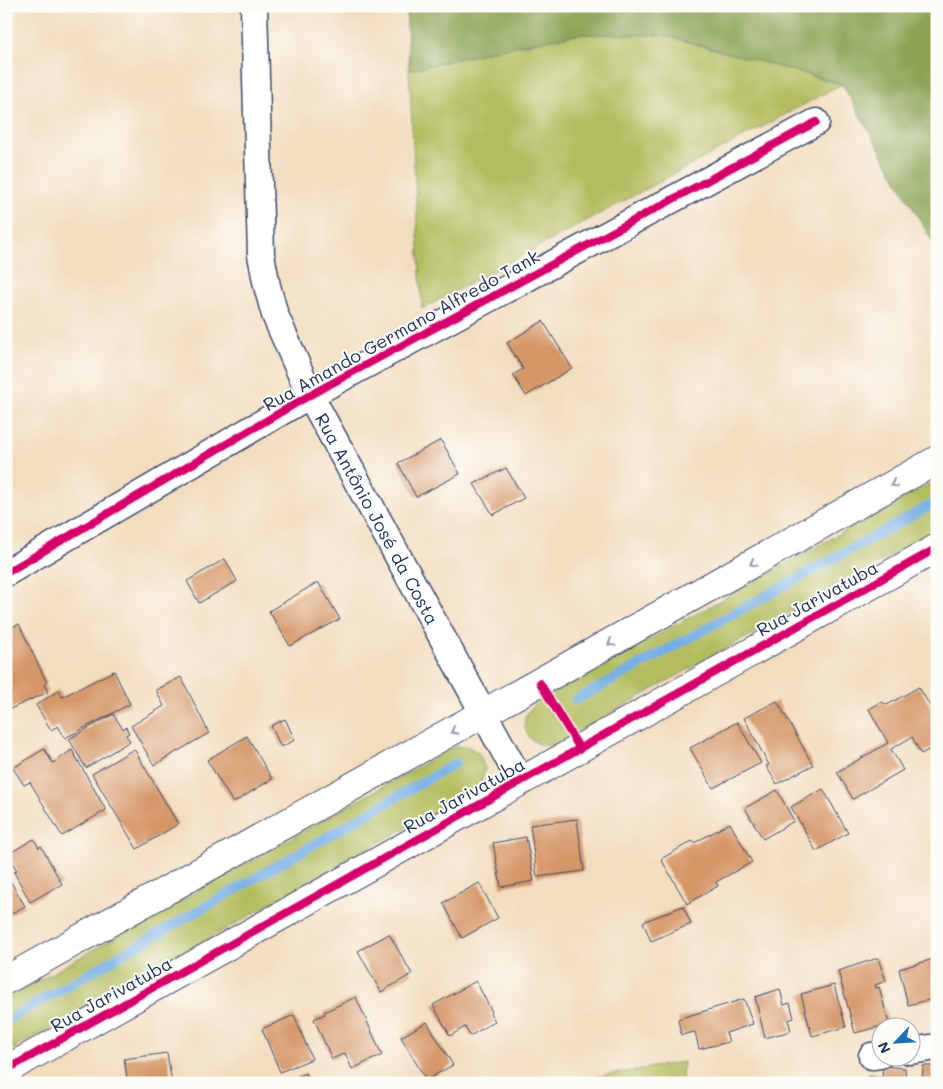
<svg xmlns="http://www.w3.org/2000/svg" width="943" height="1089" viewBox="0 0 943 1089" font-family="Mali,sans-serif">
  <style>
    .green { fill: #b2bd5f; stroke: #66765e }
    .forest { fill: #8da456; stroke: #546a5a }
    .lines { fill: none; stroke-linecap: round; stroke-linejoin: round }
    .stream { stroke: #74aee4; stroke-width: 10 }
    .building { fill: #d59668 }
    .street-casing { stroke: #3b496d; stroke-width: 29 }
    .secondary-casing { stroke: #3b496d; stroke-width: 30 }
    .street { stroke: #fff; stroke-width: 26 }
    .secondary { stroke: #fff; stroke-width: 28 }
    .cycleway-casing { stroke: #fdfcf7; stroke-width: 11 }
    .cycleway { stroke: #d6006c; stroke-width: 8 }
    .oneway { stroke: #8d97ae }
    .labels { text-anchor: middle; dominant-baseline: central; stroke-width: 4; stroke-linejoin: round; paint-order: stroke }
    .street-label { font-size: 18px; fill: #1b2f5e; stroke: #fdfcf7 }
  </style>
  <rect width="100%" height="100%" fill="#fdfcf7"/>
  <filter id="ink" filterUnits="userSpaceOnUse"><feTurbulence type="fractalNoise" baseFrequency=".02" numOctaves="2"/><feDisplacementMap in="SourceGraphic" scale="10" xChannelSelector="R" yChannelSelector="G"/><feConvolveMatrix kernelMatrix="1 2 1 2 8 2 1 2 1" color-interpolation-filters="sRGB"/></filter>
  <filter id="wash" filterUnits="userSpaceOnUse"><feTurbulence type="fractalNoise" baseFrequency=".0096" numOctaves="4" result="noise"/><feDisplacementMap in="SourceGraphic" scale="20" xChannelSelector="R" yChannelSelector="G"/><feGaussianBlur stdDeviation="1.12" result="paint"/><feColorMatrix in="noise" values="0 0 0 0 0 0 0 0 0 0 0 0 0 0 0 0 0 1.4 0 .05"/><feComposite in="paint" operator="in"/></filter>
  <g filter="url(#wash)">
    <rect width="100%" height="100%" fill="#f3ddbf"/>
    <path class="green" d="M 580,34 L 663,35 L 842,84 L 422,309 L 409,70 L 509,47 Z
      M 937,480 L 937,530 L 552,746 C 542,746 534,744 528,735 C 513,709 549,696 566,686 Z
      M 455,746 L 469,747 L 479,753 L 485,768 L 482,782 L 469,792 L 6,1053 L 6,999 Z
      M 683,1062 L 682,1083 L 560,1083 Z"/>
    <path class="forest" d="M 406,6 L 937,6 L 937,250 L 842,84 L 663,35 L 580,34 L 509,47 L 409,70 Z"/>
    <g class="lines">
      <path class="stream" d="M 576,700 L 937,502
        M 6,1021 L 456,763"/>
    </g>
    <g id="blocks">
      <path class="building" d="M 543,321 L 572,368 L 526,396 L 513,375 L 523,369 L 507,343 Z
        M 441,440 L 460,474 L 416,497 L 398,463 Z
        M 506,468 L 524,498 L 493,515 L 474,484 Z
        M 225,559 L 237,581 L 199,603 L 187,581 Z
        M 318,582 L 340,619 L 290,646 L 269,611 Z
        M 19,624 L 47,683 L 44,685 L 48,692 L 10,709 L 6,703 L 6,630 Z
        M 114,671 L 130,704 L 65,738 L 58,726 L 51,730 L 36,705 L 59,690 L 62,697 Z
        M 181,677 L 209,733 L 154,765 L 131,726 L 164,706 L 156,690 Z
        M 919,687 L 937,718 L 937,757 L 932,748 L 921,754 L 912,737 L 891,749 L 903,770 L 853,799 L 837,772 L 888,743 L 869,709 L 882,702 L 887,705 Z
        M 777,701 L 813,765 L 777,784 L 766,766 L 769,765 L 744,718 Z
        M 113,714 L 123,729 L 126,727 L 129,733 L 126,735 L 130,741 L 86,768 L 69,739 Z
        M 285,719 L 295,740 L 281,747 L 271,726 Z
        M 737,722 L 761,763 L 713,788 L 690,748 Z
        M 247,736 L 272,779 L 233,803 L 207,760 Z
        M 44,749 L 53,763 L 72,750 L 106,810 L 62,836 L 30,782 L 24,785 L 13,768 Z
        M 134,749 L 178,824 L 137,849 L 92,774 Z
        M 823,789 L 848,833 L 816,851 L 791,807 Z
        M 777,790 L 794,821 L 763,839 L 745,808 Z
        M 577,819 L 584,871 L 537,877 L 530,825 Z
        M 730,823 L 752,862 L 716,882 L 718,886 L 687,904 L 661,859 L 692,841 L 694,843 Z
        M 526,837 L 534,881 L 501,887 L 493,843 Z
        M 34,839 L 39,848 L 41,846 L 62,884 L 30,902 L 14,872 L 17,871 L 8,854 Z
        M 6,874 L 25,906 L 6,917 Z
        M 479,883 L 498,918 L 462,938 L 443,903 Z
        M 683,906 L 691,924 L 651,941 L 643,922 Z
        M 389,934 L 412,974 L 381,992 L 358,951 Z
        M 878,958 L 886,981 L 875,985 L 876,988 L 879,987 L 889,1024 L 855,1033 L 838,971 Z
        M 937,958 L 937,998 L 908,1005 L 899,969 Z
        M 476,981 L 492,1012 L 490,1013 L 495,1021 L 470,1036 L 465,1027 L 450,1036 L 433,1005 Z
        M 834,985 L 846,1027 L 812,1036 L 801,994 Z
        M 780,989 L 784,1005 L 790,1003 L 794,1018 L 788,1020 L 791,1031 L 765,1038 L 755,997 Z
        M 356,997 L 382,1055 L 352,1069 L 345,1053 L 332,1059 L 314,1019 L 325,1014 L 324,1012 Z
        M 744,999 L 753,1024 L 726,1033 L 729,1042 L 699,1049 L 695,1032 L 681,1035 L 678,1019 Z
        M 294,1015 L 312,1059 L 280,1072 L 262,1029 Z
        M 427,1022 L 453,1065 L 426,1080 L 401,1037 Z
        M 167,1053 L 172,1083 L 128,1083 L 124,1059 Z
        M 883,1066 L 905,1068 L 906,1080 L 904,1080 L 903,1083 L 867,1083 L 868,1076 L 882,1078 Z
        M 923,1066 L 937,1066 L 937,1083 L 922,1083 Z
        M 306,1073 L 310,1083 L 284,1083 Z"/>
    </g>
  </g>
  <g filter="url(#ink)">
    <use href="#blocks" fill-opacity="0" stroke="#3b496d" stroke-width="1"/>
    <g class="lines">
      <defs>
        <g id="street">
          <path id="s1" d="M 254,6 L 261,255 L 267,286 L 275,315 L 310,395 L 520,780"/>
          <path d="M 6,573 L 310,395 L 816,122"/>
          <path d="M 910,1051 L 937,1047"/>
          <path d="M 872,1056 L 880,1055"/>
        </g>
        <path id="secondary" d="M 6,980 L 937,460
          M 6,1070 L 937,548"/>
      </defs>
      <use href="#street" class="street-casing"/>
      <use href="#secondary" class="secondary-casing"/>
      <use href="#street" class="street"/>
      <use href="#secondary" class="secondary"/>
      <defs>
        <path id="cycleway" d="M 6,573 L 310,395 L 816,122
          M 540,683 L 580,749
          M 6,1070 L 937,548"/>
      </defs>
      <use href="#cycleway" class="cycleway-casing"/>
      <use href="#cycleway" class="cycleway"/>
    </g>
    <defs><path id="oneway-chevron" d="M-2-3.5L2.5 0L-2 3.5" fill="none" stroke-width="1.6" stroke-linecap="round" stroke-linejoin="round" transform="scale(1.25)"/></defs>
    <g class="oneway">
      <use href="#oneway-chevron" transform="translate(894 484) rotate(151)"/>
      <use href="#oneway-chevron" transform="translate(753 563) rotate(151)"/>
      <use href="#oneway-chevron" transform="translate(611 643) rotate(151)"/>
      <use href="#oneway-chevron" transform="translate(454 731) rotate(151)"/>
    </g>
  </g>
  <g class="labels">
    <g class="street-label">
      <text transform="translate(401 330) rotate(-29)">Rua Amando Germano Alfredo Tank</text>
      <text stroke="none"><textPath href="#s1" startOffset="539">Rua Antônio José da Costa</textPath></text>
      <text transform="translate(817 598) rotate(-29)">Rua Jarivatuba</text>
      <text transform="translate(464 795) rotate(-29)">Rua Jarivatuba</text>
      <text transform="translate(111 994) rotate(-29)">Rua Jarivatuba</text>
    </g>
  </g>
  <rect width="943" height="1089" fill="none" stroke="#fdfcf7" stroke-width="25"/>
  <g transform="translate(896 1042) rotate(245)"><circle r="24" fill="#fdfcf7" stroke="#a3aaba"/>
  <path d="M0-4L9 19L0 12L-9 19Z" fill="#1f6fb2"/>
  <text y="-8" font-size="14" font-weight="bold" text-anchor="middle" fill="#1b2f5e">N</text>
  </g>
</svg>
